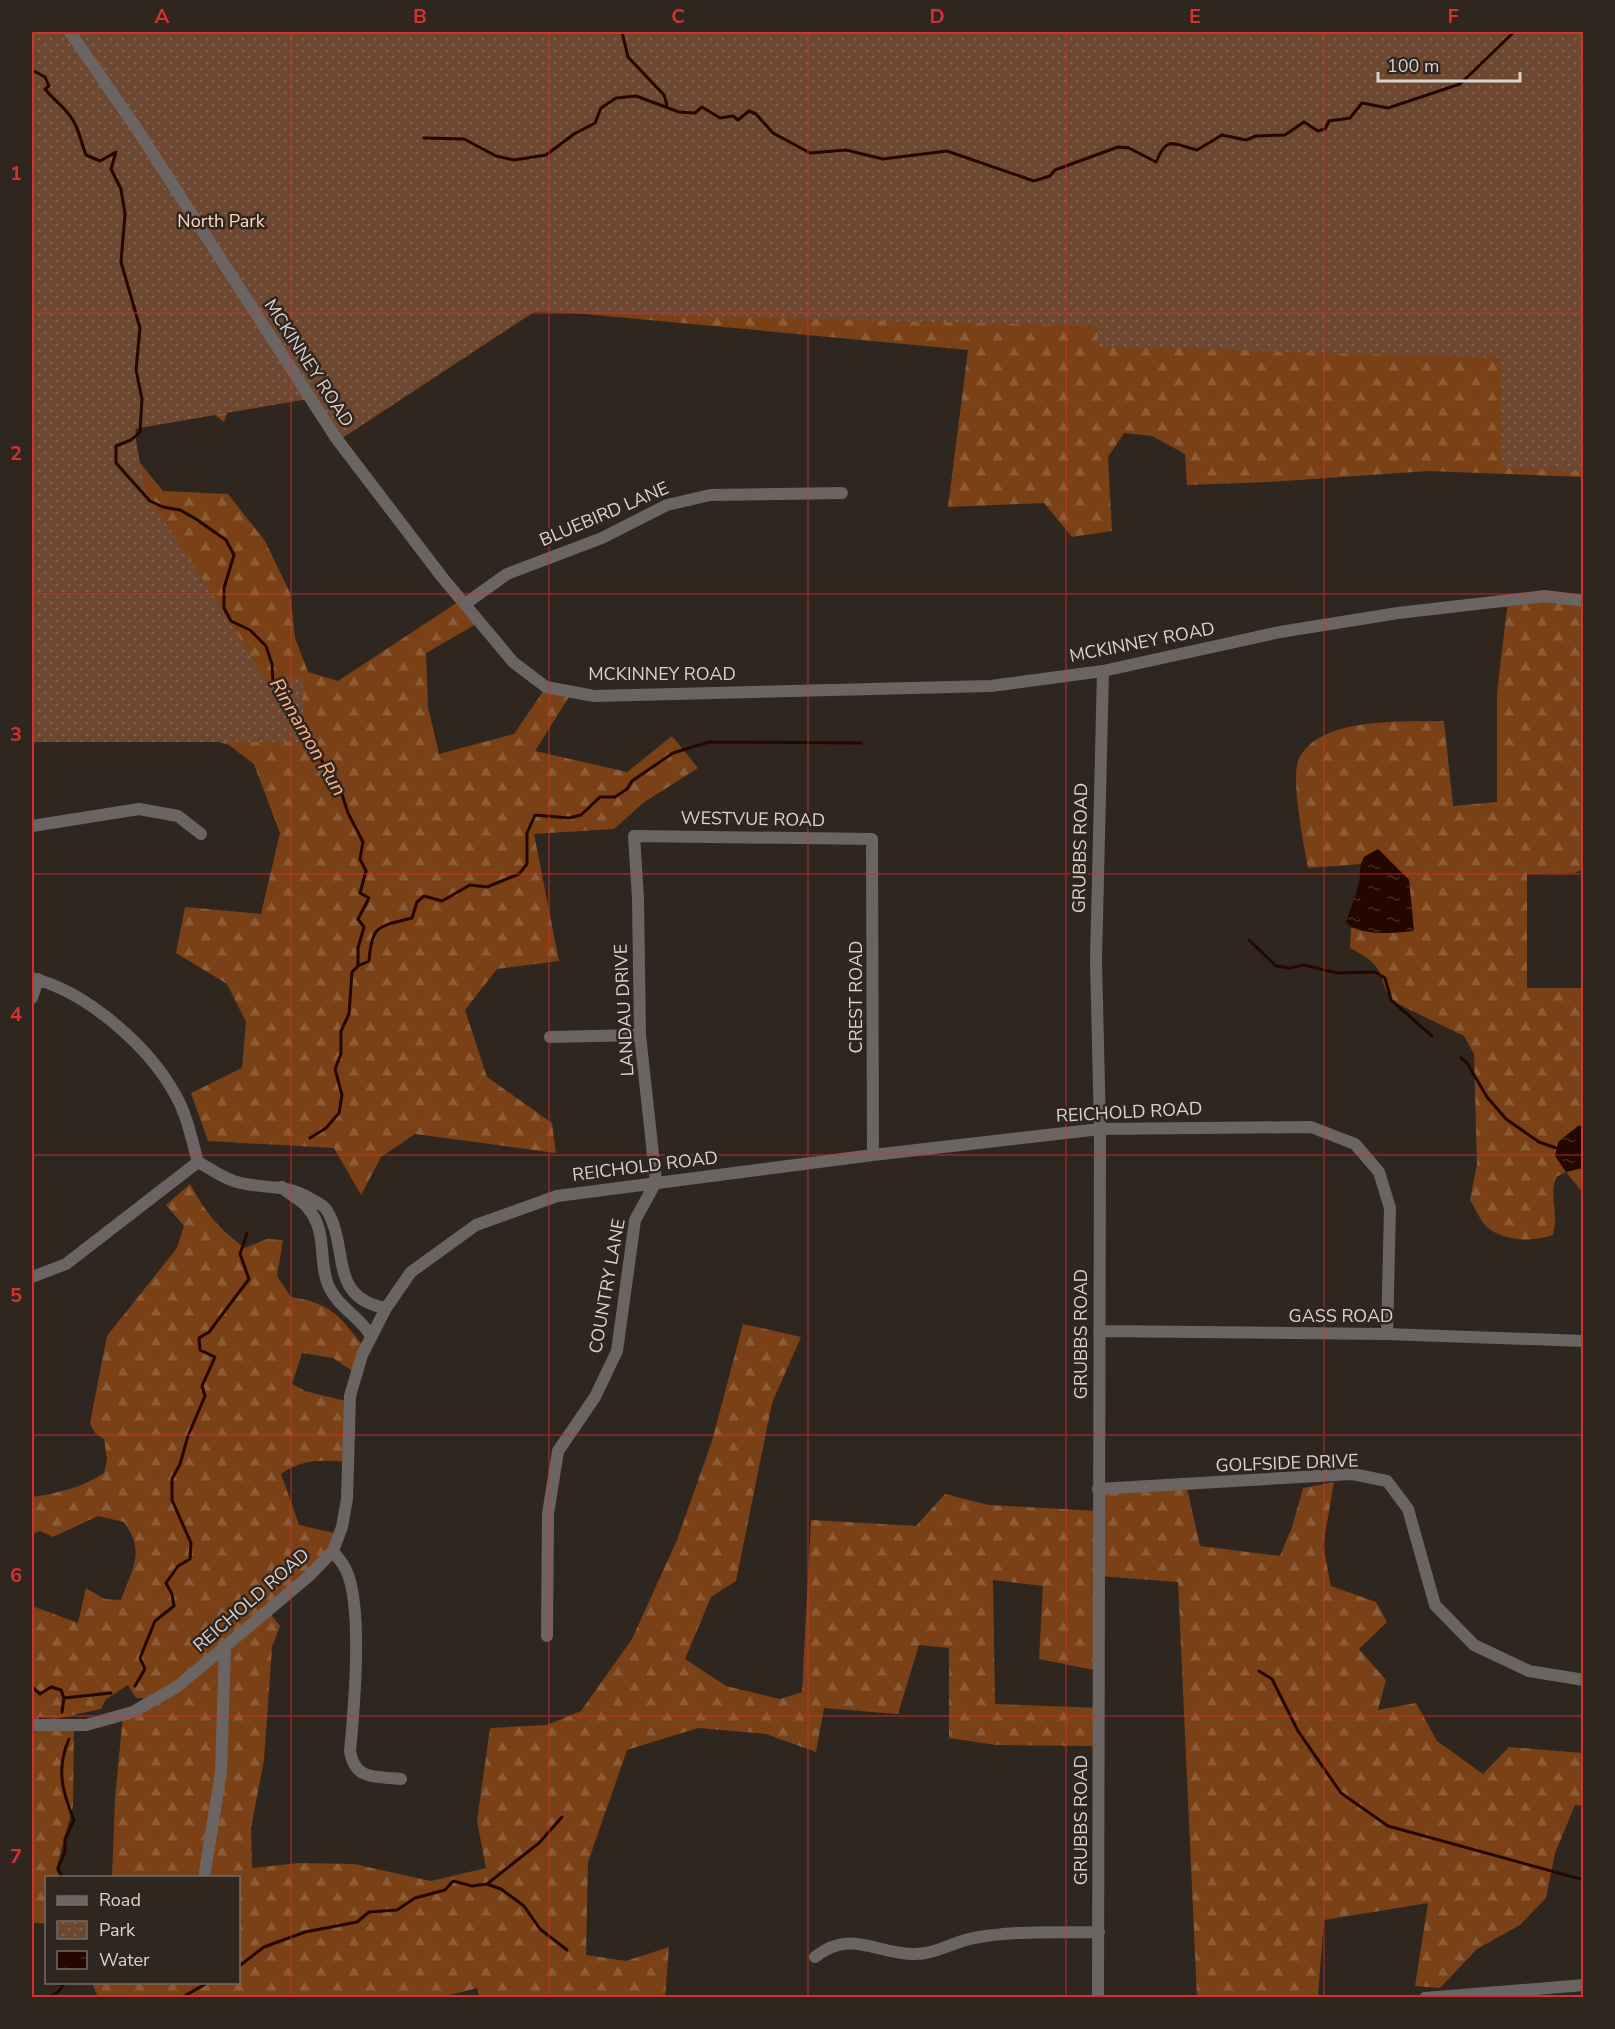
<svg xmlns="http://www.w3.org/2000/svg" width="1615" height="2029" viewBox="0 0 1615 2029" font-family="'Nunito Sans',sans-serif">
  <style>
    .forest { fill: url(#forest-firs) }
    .park { fill: url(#park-dots) }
    .water { fill: url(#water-ripples) }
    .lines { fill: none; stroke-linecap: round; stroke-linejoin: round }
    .stream { stroke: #240800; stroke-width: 3 }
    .minor { stroke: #6a6562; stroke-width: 12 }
    .grid { fill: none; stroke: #d63130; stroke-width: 1.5; stroke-opacity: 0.55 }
    .labels { text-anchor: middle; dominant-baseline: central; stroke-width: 5; stroke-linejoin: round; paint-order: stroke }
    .park-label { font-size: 18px; fill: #fdd9c3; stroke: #302620 }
    .street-label { font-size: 18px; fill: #d9d3cf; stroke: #302620 }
    .water-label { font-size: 20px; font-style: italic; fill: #f7b285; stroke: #302620 }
    .neatline { fill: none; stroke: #d63130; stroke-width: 2 }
    .grid-label { font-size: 20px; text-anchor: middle; font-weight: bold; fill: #d63130 }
  </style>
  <defs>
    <pattern id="forest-firs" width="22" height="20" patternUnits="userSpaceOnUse" patternTransform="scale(1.5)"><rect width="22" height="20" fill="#7a4116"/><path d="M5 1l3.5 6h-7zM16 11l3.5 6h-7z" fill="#8c5c37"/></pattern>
    <pattern id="park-dots" width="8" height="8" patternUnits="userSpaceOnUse" patternTransform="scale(1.5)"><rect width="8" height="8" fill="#6d472f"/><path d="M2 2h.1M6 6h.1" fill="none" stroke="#81614c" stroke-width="1.8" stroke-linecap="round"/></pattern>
    <pattern id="water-ripples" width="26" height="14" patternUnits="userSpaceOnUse" patternTransform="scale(1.5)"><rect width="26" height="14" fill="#240800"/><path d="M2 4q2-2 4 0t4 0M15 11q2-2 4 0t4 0" fill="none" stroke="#432b24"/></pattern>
  </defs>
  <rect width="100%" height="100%" fill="#302620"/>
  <path class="forest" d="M 32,32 L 235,389 L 224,422 L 197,401 L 135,405 L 136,458 L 163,491 L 228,494 L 265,541 L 290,593 L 295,638 L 308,672 L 338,681 L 461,600 L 480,622 L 426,653 L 428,707 L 439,754 L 514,734 L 546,687 L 572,692 L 535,751 L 627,772 L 672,736 L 698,768 L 643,803 L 614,829 L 534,834 L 559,961 L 497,969 L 465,1010 L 487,1077 L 552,1123 L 556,1153 L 415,1134 L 381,1157 L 361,1195 L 334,1148 L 208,1141 L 191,1093 L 242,1068 L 246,1022 L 227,984 L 176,953 L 185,907 L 261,914 L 280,833 L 254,764 L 229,745 L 187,732 Z
    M 1583,32 L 1583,477 L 1428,471 L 1270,482 L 1187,485 L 1185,454 L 1152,436 L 1124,433 L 1108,457 L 1112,531 L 1072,537 L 1044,503 L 948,507 L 968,350 L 510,307 L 362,110 Z
    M 1508,600 L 1583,601 L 1583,869 L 1575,873 L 1527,874 L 1527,988 L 1583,988 L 1583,1193 L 1566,1172 L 1556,1177 C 1549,1199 1559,1213 1553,1235 C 1534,1242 1500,1242 1485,1225 C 1479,1218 1475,1208 1470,1200 L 1477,1164 L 1474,1054 L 1464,1036 L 1394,1002 C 1382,990 1385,979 1377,968 C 1371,959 1360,953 1350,948 L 1351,928 L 1414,931 L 1409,880 L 1378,849 L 1364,857 L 1361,864 L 1308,868 C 1304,845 1290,778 1299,759 C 1319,716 1406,722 1444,721 L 1453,806 L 1497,802 L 1497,693 Z
    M 190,1184 C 206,1213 218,1228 245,1248 L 266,1239 L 283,1240 L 277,1276 L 291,1297 C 332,1303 340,1317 365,1348 L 357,1374 L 333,1358 L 302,1353 L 292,1384 L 305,1391 L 350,1402 L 348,1462 C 324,1460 302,1458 281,1474 L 299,1525 L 339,1534 L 333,1551 L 269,1612 L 280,1626 L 272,1647 L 264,1760 L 251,1828 L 252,1868 L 299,1863 L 354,1864 L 431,1881 L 486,1868 L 477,1821 L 490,1728 L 547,1725 L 581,1711 L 632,1639 L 677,1540 L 712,1441 L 743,1324 L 801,1337 L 772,1403 L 736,1581 L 711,1597 L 685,1659 L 726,1686 L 780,1699 L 802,1692 L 811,1520 L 916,1526 L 945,1494 L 989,1505 L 1098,1511 L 1098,1489 L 1186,1484 L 1200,1546 L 1280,1556 L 1292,1527 L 1303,1488 L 1334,1482 L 1323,1546 L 1331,1586 L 1376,1602 L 1387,1622 L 1359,1649 L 1386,1680 L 1378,1710 L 1416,1703 L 1437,1741 L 1483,1774 L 1509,1747 L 1583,1753 L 1583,1806 L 1575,1805 L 1555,1853 L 1546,1898 L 1520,1925 L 1477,1949 L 1440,1988 L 1415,1986 L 1428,1903 L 1324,1920 L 1318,1996 L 1197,1997 L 1178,1582 L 1099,1576 L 1099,1671 L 1039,1659 L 1043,1586 L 993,1580 L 995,1704 L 1099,1708 L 1099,1746 L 996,1745 L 949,1738 L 949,1648 L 919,1645 L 898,1714 L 824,1708 L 816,1752 L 766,1734 L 698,1728 L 627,1750 L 588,1862 L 586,1955 L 626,1961 L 669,1947 L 665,1997 L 479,1997 L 477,1988 L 438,1998 L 98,1997 L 92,1983 L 238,1982 L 238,1878 L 112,1877 L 115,1799 L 123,1715 L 145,1705 L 143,1698 L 136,1698 L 128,1685 L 106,1699 L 101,1709 L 55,1719 L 39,1717 L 37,1725 L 74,1725 L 73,1806 L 56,1870 L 61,1877 L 46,1878 L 46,1923 L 32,1923 L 32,1743 L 36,1726 L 32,1725 L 32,1606 L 78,1623 L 86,1588 L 104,1599 L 121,1600 C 132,1568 146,1553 124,1522 L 98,1516 L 53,1537 L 40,1531 L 32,1534 L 32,1497 C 58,1493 81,1488 104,1473 L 107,1459 L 104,1439 L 95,1433 L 90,1423 L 107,1336 L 177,1248 L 184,1226 L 166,1205 Z"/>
  <path class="park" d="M 32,32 L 1583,32 L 1583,472 L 1501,467 L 1500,358 L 1098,346 L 1097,326 L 534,312 L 341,439 L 314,398 L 134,429 L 145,491 L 223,610 L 266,682 L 303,677 L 303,742 L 32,742 Z"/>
  <path class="water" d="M 1378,849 L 1409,880 L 1414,931 C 1396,933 1359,937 1346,922 L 1358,887 L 1361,864 L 1364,857 Z
    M 1578,1126 L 1583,1126 L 1583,1168 L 1566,1172 L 1555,1156 L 1558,1142 Z"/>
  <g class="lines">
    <path class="stream" d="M 622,32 L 628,57 L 664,95 L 667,105
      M 32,70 L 45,77 L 49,86 L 45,89 C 54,101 69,110 75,124 C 80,134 82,145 86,155 L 100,161 L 116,152 L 111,169 L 121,189 L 125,214 L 121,262 L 140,328 L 136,370 L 142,399 L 140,432 L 131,440 L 116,446 L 116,463 L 150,501 L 163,507 L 180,510 L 196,519 L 226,540 L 234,555 L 224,588 L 224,608 L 231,621 L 250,630 L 266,646 L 272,664 L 273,683 L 303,723 L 305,738 L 318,751 L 324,766 L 338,782 L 348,813 L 363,842 L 360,859 L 366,871 L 360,893 L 369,898 L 358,919 L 364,927 L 358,948 L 358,966 L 352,972 L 349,1014 L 341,1031 L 341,1054 L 335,1069 L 342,1095 L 339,1113 L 326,1128 L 310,1138
      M 424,138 L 464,139 L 496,156 L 514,160 L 546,155 L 574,134 L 595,123 L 601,108 L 616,98 L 636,96 L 679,112 L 695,113 L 702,107 L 720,118 L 733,116 L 738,120 L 749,111 L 756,114 L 773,133 L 810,153 L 846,150 L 883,159 L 947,151 L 1034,181 L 1050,176 L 1055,170 L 1118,147 L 1129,148 L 1156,162 C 1167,135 1173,144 1197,150 L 1222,135 L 1246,140 L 1256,136 L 1285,135 L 1304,122 L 1318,131 L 1325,129 L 1329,121 L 1350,118 L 1362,103 L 1388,108 L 1460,84 L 1514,32
      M 1249,940 L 1276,966 L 1290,968 L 1304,965 L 1337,973 L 1375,972 L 1385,978 L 1391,1000 L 1432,1036
      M 358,966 L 369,961 C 372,923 379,927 412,918 L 417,902 L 424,896 L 442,901 L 470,885 L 487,887 L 519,874 L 527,864 L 527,833 L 535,815 L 569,818 L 581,815 L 600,797 L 615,797 L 627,789 L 632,781 L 673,753 L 709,742 L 861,743
      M 1461,1058 L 1467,1063 L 1487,1097 L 1506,1119 L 1539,1142 L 1559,1149
      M 1259,1671 L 1272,1679 L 1298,1731 L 1341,1793 L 1388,1826 L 1584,1880
      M 135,1686 L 145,1669 L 140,1658 L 155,1621 L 174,1606 L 172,1594 L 166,1583 L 178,1566 L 190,1559 L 191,1543 L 172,1500 L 172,1479 L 180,1464 L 188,1436 L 205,1396 L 202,1386 L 215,1357 L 200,1350 L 199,1338 L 209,1332 L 249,1279 L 240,1254 L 247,1233
      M 32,1687 L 40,1694 L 51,1687 L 61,1690 L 64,1698 L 62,1712
      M 64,1698 L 111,1693
      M 62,1878 L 58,1868 L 65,1852 L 65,1839 L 74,1820 C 62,1791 56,1769 69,1739
      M 487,1884 L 539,1843 L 562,1817
      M 238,1967 L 264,1947 L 305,1932 L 357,1922 L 369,1912 L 397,1910 L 415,1898 L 445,1890 L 453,1881 L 472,1886 L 487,1884 L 501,1889 L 524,1906 L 540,1929 L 567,1950
      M 48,1998 L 59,1991 L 65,1982
      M 181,1998 L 209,1982"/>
    <path class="minor" d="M 70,32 L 137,129 L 336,438 L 442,577 L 513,662 L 546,687 L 594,696 L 991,686 L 1103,671 L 1280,632 L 1398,613 L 1545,596 L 1584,601
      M 465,604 L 507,574 L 602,538 L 667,505 L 710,495 L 842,493
      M 32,826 L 139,809 L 178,816 L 201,834
      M 32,978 C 87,992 149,1046 176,1096 C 187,1115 192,1141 198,1162 C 209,1168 220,1176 231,1180 C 258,1191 283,1181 311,1199 C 316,1202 323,1205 326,1209 C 350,1246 327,1298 386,1308
      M 32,998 L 38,979
      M 550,1037 L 640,1035
      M 282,1187 C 289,1195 301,1199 307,1207 C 329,1232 317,1261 329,1287 C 338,1307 360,1317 371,1336
      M 32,1277 L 66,1264 L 198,1162
      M 1099,1331 L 1387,1334 L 1584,1341
      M 1098,1489 L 1352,1474 L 1387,1481 L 1408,1509 L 1435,1605 L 1474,1645 L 1529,1671 L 1584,1680
      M 333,1551 C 337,1557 343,1563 346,1570 C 363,1605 354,1710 350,1751 C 355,1781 375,1776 401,1779
      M 547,1636 L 548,1514 L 558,1451 L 595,1397 L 617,1351 L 635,1220 L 656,1182 L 640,1035 L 638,899 L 634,836 L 872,839 L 873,1155
      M 32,1725 L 86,1725 L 133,1712 L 178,1686 L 309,1576 L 333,1551 L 342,1527 L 347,1499 L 350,1396 L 362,1355 L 386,1308 L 411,1272 L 476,1225 L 557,1196 L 873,1155 L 1100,1129 L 1311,1127 L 1355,1144 L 1379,1172 L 1390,1208 L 1387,1334
      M 204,1878 L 221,1772 L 225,1648
      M 815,1957 C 851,1929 874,1953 912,1954 C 935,1955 952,1942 974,1938 C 1014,1930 1058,1933 1099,1932
      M 1098,1998 L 1100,1129 L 1096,960 L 1103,671
      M 1425,1998 L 1584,1985"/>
  </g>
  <path class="grid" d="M 291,32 L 291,1998M 549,32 L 549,1998M 808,32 L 808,1998M 1066,32 L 1066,1998M 1324,32 L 1324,1998M 32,313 L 1584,313M 32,594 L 1584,594M 32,874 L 1584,874M 32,1155 L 1584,1155M 32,1435 L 1584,1435M 32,1716 L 1584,1716"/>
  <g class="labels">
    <g class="park-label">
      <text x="221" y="221">North Park</text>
    </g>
    <g class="street-label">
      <text transform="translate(309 363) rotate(57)">MCKINNEY ROAD</text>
      <text transform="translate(604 514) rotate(-23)">BLUEBIRD LANE</text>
      <text transform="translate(1142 642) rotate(-11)">MCKINNEY ROAD</text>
      <text x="662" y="674">MCKINNEY ROAD</text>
      <text transform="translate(753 819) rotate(1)">WESTVUE ROAD</text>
      <text transform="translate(1080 848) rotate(-89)">GRUBBS ROAD</text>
      <text transform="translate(856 997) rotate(-90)">CREST ROAD</text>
      <text transform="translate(624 1010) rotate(-93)">LANDAU DRIVE</text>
      <text transform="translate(1129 1112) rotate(-3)">REICHOLD ROAD</text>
      <text transform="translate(645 1166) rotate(-7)">REICHOLD ROAD</text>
      <text transform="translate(607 1286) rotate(-80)">COUNTRY LANE</text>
      <text x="1341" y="1316">GASS ROAD</text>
      <text transform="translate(1081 1334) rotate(-90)">GRUBBS ROAD</text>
      <text transform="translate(1287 1463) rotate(-2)">GOLFSIDE DRIVE</text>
      <text transform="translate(251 1600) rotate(-41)">REICHOLD ROAD</text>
      <text transform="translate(1081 1820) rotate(-90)">GRUBBS ROAD</text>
    </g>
    <g class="water-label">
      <text transform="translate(308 737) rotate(60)">Rinnamon Run</text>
    </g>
  </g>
  <rect width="1615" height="2029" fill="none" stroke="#302620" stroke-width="66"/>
  <rect x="45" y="1876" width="195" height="108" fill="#302620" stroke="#746b66" stroke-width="1.5"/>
  <rect x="57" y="1896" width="30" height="9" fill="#6a6562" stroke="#746b66" stroke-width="1.5"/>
  <text x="99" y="1906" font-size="18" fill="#d9d3cf">Road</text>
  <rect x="57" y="1921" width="30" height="18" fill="url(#park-dots)" stroke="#746b66" stroke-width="1.5"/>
  <text x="99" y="1936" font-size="18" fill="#d9d3cf">Park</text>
  <rect x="57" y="1951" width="30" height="18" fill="url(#water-ripples)" stroke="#746b66" stroke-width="1.5"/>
  <text x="99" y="1966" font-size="18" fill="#d9d3cf">Water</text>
  <path d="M1378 72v9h142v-9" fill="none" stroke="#d9d3cf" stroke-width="3"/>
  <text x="1387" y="72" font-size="18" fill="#d9d3cf" stroke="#302620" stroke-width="4.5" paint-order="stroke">100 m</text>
  <rect x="33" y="33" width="1549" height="1963" class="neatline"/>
  <g class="grid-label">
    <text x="162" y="23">A</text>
    <text x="420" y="23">B</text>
    <text x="678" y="23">C</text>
    <text x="937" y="23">D</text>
    <text x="1195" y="23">E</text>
    <text x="1453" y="23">F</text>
    <text x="16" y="180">1</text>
    <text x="16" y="460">2</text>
    <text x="16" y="741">3</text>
    <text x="16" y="1021">4</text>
    <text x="16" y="1302">5</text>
    <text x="16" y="1582">6</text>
    <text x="16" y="1863">7</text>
  </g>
</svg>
